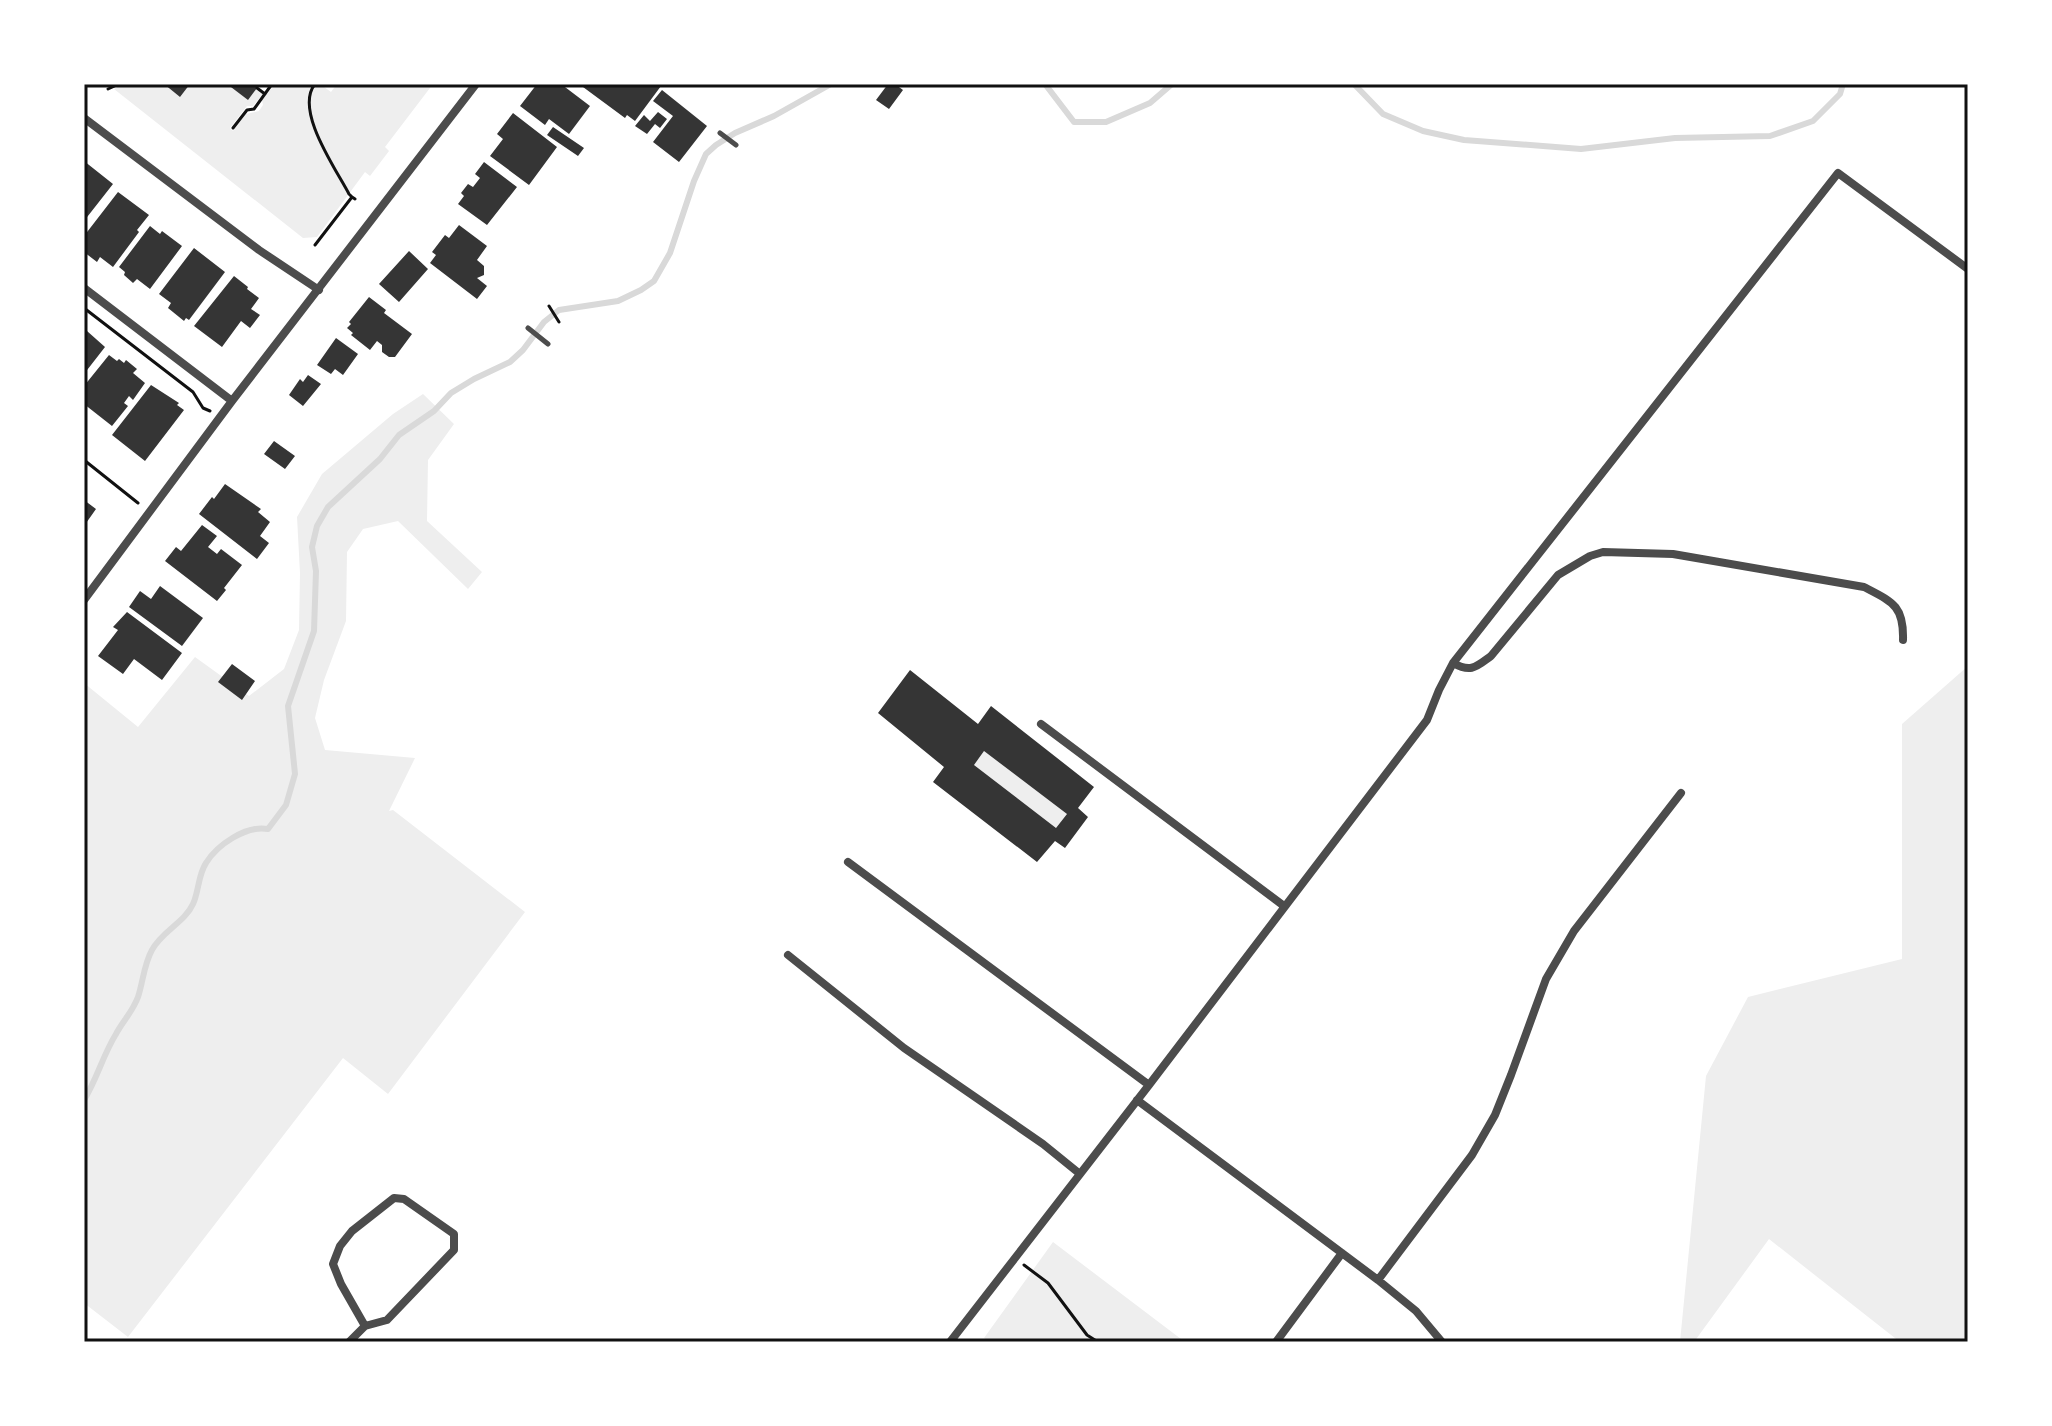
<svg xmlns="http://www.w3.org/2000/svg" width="2052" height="1426" viewBox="0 0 2052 1426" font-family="Ubuntu,sans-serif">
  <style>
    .green { fill: #eee }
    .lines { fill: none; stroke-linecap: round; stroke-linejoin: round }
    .stream { stroke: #d9d9d9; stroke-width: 6 }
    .building { fill: #353535; fill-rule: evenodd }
    .path { stroke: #111; stroke-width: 3 }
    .service { stroke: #4c4c4c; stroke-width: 5 }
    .minor { stroke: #4c4c4c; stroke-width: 8 }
    .neatline { fill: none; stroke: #111; stroke-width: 3 }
  </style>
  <rect width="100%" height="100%" fill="#fff"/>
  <path class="green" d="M 123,84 L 164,84 L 180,97 L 190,84 C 213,84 243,80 263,94 L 253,106 L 247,106 L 230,128 L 233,131 L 246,114 L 259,111 L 263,105 L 262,100 L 275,84 L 320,84 L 331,92 L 337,84 L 433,84 L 385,147 L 389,151 L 370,176 L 365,172 L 317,237 L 303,238 L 114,89 Z
    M 423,394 L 454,424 L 428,460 L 427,521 L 482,572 L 468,589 L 398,521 L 363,529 L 347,552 L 346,621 L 324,680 L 315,718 L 325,750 L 415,758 L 389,811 L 393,810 L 525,912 L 388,1094 L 343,1058 L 128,1337 L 84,1303 L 84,683 L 138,727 L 195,657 L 249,696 L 284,669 L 299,630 L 300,573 L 297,517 L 322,474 L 393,414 Z
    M 1968,666 L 1968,1342 L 1900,1342 L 1769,1239 L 1694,1342 L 1680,1342 L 1706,1076 L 1748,997 L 1902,959 L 1902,724 Z
    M 984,751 L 1067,814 L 1056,828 L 974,765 Z
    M 1053,1242 L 1185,1342 L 990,1342 L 984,1338 Z"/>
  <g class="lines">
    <path class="stream" d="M 1045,84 L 1074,122 L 1106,122 L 1150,103 L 1172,84
      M 1354,84 L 1383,114 L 1423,131 L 1464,140 L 1581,149 L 1675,138 L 1770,136 L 1813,121 L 1840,94 L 1843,84
      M 84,1100 C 97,1079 103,1055 116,1034 C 123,1021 133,1011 138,997 C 143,982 144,964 152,950 C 161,932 185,922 193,904 C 199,891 198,875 206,863 C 217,845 246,825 268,829 L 286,805 L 295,774 L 288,706 L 314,631 L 316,571 L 312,547 L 317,526 L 328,507 L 380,459 L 399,435 L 434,411 L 451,393 L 474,379 L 510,362 L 523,350 L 544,322 L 559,310 L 618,301 L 641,290 L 654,281 L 670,253 L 694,181 L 706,154 L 716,145 L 735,133 L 774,116 L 831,84"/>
  </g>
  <path class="building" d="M 164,84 L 190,84 L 180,97 Z
    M 227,84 L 260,84 L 248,100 Z
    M 537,84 L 561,84 L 590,106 L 569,134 L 549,119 L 545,125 L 520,106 Z
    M 581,84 L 659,84 L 661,86 L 635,121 L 627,115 L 625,118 L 583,87 L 584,86 Z
    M 888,84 L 895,84 L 903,90 L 889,109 L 876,100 Z
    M 662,90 L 707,126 L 679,162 L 653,142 L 673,116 L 653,101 Z
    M 658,112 L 667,119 L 660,128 L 655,124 L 647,134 L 635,126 L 644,115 L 650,121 Z
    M 513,113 L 557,147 L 529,185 L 490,156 L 503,139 L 497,134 Z
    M 553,127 L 584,148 L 578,156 L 547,135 Z
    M 84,161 L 113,184 L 84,221 Z
    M 484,162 L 517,187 L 487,225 L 458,204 L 464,196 L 461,193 L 468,184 L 473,187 L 480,178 L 475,174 Z
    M 118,192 L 149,215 L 137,230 L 139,232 L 113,267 L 100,257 L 97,262 L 84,252 L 86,250 L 84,248 L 84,236 Z
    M 459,225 L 487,246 L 477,260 L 484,266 L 484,275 L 477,278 L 487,286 L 477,299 L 430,263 L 436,255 L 432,252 L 445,235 L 449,238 Z
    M 150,226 L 160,234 L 162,231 L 182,246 L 150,289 L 137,279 L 133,283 L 124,275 L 125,272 L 119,267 Z
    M 194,248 L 225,272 L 189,320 L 186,318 L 184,321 L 168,308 L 171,303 L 159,294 Z
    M 409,251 L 428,269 L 399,302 L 379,284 Z
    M 234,276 L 248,287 L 247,289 L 259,298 L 251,309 L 260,315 L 250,328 L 241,321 L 222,347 L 194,326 Z
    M 369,297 L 386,310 L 384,313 L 412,334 L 395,357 L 389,357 L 382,352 L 382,345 L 377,341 L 370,350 L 351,335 L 353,333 L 347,328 L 351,324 L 349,322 Z
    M 87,331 L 105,347 L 84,374 L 84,336 Z
    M 336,338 L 358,354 L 343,375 L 335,369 L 331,374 L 317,365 Z
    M 109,355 L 117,361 L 119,359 L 124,363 L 126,360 L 137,369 L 133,373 L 145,383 L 133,400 L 129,396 L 124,403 L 128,406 L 112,426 L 84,404 L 84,386 Z
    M 308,375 L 321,384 L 303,406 L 289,395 L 300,379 L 303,382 Z
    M 151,385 L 179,403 L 177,405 L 184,410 L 145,461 L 112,435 Z
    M 274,441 L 295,456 L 285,469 L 264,454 Z
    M 225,484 L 261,509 L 258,512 L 270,522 L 260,536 L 269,543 L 257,559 L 199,514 L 212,497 L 214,499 Z
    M 84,500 L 96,509 L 84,526 Z
    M 202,525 L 217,536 L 208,547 L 217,554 L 221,549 L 242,565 L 224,588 L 226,590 L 217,601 L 165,561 L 176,547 L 181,551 Z
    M 160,586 L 203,618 L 182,646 L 129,607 L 140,591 L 151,599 Z
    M 127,612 L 182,653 L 162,680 L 134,659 L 123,674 L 98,656 L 118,630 L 113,627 Z
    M 232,664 L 255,681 L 242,700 L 218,682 Z
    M 910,670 L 978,724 L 991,706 L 1094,787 L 1078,808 L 1088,817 L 1065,848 L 1055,841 L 1037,862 L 933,782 L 944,767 L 878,713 ZM 984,751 L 1067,814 L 1056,828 L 974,765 Z"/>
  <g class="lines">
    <path class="path" d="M 315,84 C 294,110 336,169 349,194 L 352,197
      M 257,88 L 265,94
      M 108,89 L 119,84
      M 233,128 L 247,110 L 254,109 L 272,84
      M 315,245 L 352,197 L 355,199
      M 549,306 L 559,322
      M 84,308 L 193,392 L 203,408 L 210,411
      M 84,460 L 138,503
      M 1024,1265 L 1048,1283 L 1087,1335 L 1098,1342"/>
    <path class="service" d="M 720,133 L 736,145
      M 528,328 L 548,344"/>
    <path class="minor" d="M 84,118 L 259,250 L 319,290
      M 84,288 L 232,401
      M 84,600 L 232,401 L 476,84
      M 1453,663 C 1471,673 1476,667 1491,656 L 1558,575 L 1590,556 L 1603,552 L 1673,554 L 1864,587 C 1893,602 1904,606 1903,640
      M 1041,724 L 1284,906
      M 848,862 L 1149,1085
      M 788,955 L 904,1048 L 1043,1144 L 1080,1174
      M 1137,1100 L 1378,1280 L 1416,1311 L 1442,1342
      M 1378,1280 L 1472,1155 L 1495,1115 L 1511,1075 L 1546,979 L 1574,931 L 1681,793
      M 349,1342 L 365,1326 L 387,1320 L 454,1250 L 454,1234 L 404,1199 L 394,1198 L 352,1231 L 340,1246 L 333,1264 L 341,1284 L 365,1326
      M 950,1342 L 1149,1085 L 1427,720 L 1439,690 L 1453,663 L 1838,173 L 1968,269
      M 1276,1342 L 1342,1253"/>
  </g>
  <rect width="2052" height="1426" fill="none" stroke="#ffffff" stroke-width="172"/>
  <rect x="86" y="86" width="1880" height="1254" class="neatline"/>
</svg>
